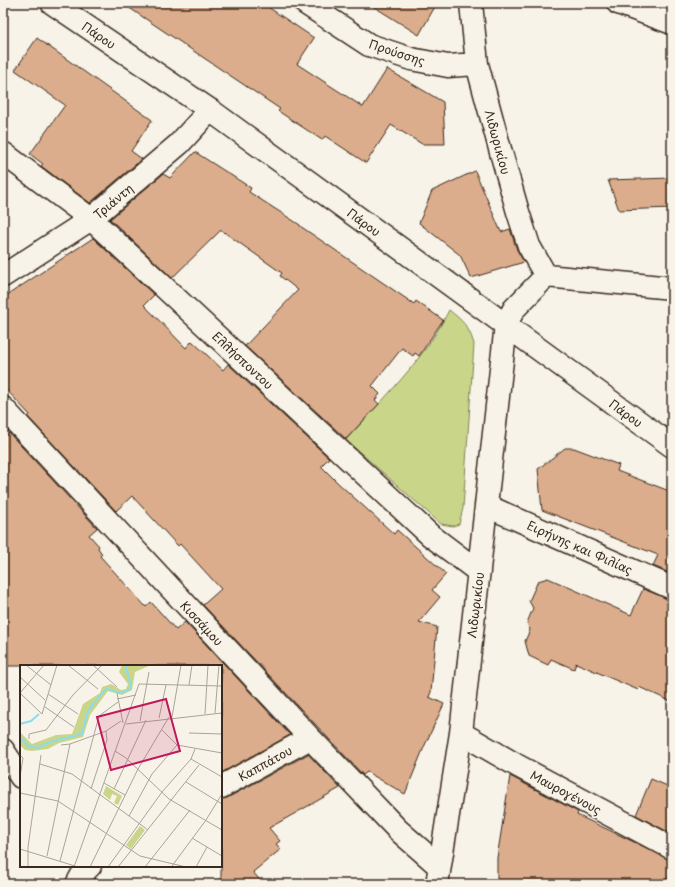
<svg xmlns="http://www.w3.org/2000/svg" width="675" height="887" viewBox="0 0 675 887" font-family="'Playpen Sans',sans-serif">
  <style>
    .green { fill: #c9d68a; stroke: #828054 }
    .building { fill: #dbad8c; stroke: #3b2a1e }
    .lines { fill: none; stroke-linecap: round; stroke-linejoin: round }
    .minor-casing { stroke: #3b2a1e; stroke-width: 25 }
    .minor { stroke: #f7f3e8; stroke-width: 22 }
    .labels { text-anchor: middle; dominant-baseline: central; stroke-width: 4; stroke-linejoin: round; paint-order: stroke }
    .street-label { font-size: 12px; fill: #3b2a1e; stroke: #f7f3e8 }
    .inset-river { fill: none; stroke: #8ddcea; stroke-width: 2 }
    .inset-road { fill: none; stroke: #aca397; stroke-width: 1 }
    .view { fill: #c2185b; fill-opacity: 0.15; stroke: #c2185b; stroke-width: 2 }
    .inset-edge { fill: none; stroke: #3b2a1e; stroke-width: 2 }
  </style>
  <rect width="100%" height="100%" fill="#f7f3e8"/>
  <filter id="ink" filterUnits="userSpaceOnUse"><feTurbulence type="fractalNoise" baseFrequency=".025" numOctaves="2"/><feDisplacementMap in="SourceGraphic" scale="8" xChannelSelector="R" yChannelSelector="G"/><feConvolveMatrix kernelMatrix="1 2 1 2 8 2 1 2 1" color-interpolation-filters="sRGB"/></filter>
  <g filter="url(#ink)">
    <path class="green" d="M 449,310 C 463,321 469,327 474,344 L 463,508 L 459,524 L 453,526 L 441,524 L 346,440 C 382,400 425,359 449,310 Z"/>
    <path class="building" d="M 122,3 L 262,3 L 314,38 L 297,64 L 363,107 L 387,69 L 443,102 L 445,144 L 422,144 L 391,125 L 366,163 L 325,136 L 322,140 L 278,111 L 280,109 Z
      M 368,3 L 437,3 L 419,35 Z
      M 37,38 L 152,120 L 131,151 L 142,159 L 90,203 L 41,166 L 43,164 L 30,154 L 65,105 L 15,70 Z
      M 195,152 L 251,188 L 249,192 L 300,225 L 300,226 L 360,267 L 414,304 L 416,301 L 443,320 L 419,356 L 415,353 L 413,356 L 402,348 L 372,386 L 380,394 L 375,400 L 379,404 L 346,439 L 245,346 L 298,290 L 280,276 L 282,273 L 221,230 L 172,278 L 110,219 L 163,174 L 170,178 Z
      M 475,171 L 501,232 L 510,229 L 517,250 L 524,262 L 471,278 L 460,255 L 419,223 L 432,191 Z
      M 672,178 L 672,208 L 619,210 L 608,180 Z
      M 93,238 L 154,295 L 144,305 L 186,348 L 192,341 L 223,370 L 228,364 L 329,458 L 322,465 L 322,467 L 338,483 L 394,534 L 397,530 L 446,574 L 432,590 L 440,597 L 419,622 L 437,627 L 431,692 L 429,697 L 444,704 L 424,747 L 405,794 L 367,772 L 363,775 L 203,605 L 221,589 L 180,544 L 178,546 L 132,496 L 116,511 L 28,417 L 30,415 L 3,386 L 3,298 Z
      M 9,433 L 97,528 L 89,535 L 99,546 L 98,548 L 102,554 L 100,556 L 146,607 L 151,602 L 176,630 L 185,622 L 290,735 L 221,773 L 221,666 L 3,666 L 3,438 Z
      M 565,448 L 574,448 L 619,465 L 617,471 L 672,492 L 672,574 L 653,566 L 658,555 L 542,510 L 538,469 Z
      M 548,578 L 631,615 L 643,589 L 672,600 L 672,702 L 639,687 L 638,690 L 576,663 L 574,669 L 551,659 L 548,665 L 529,656 L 525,641 L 530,630 L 527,623 L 533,608 L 529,601 L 538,581 Z
      M 308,754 L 340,788 L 269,828 L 280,841 L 276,844 L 281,849 L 253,872 L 263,884 L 221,884 L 221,799 L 227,798 Z
      M 510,776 L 578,812 L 577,815 L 672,860 L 672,869 L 665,884 L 497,884 L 497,858 Z
      M 651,779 L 672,788 L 672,834 L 636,815 Z"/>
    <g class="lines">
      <defs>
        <path id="minor" d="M 52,3 L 210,110 L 672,446
          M 305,3 L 369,45 L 411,59 L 448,66 L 477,64
          M 471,3 L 477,64 L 500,149 L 518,212 L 529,246 L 546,276
          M 618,3 L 672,23
          M 3,153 L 91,219 L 430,535 L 479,572
          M 3,276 L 91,219 L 179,144 L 210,110
          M 3,408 L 310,738 L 398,830 L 439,866
          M 487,506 L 672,588
          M 461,733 L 518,766 L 672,848
          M 3,750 L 21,777
          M 221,787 L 310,738
          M 77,884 L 83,873 L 90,866
          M 437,884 L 461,733 L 506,324 L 514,309 L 546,276 L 672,288"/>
      </defs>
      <use href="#minor" class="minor-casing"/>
      <use href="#minor" class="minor"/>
    </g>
  </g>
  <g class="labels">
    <g class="street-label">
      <text transform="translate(99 35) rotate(34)">Πάρου</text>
      <text transform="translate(397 52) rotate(18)">Προύσσης</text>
      <text transform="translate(498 142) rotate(75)">Λιδωρικίου</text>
      <text transform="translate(113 201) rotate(-40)">Τριάντη</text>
      <text transform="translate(364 222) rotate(36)">Πάρου</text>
      <text transform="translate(243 360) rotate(43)">Ελλήσποντου</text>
      <text transform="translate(626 413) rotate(36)">Πάρου</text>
      <text transform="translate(580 547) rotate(24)">Ειρήνης και Φιλίας</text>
      <text transform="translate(475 605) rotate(-83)">Λιδωρικίου</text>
      <text transform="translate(202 623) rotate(47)">Κισσάμου</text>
      <text transform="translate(265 763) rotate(-29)">Καππάτου</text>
      <text transform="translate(566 792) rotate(28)">Μαυρογένους</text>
    </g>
  </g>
  <g transform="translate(20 665)">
    <rect width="202" height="202" fill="#f7f3e8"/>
    <path d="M 102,0 L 131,0 L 115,7 L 112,25 L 102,30 L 88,26 L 70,50 L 63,72 L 39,78 L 28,84 L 12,86 L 5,85 L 0,80 L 0,67 L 12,79 L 36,70 L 52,69 L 63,39 L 80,28 L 82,22 L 91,19 L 101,25 L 106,24 L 108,19 L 99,7 ZM 86,121 L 102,131 L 98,140 L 94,138 L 97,131 L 92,129 L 90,135 L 83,129 ZM 120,161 L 125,165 L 111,184 L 106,180 Z" fill="#c9d68a"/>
    <path class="inset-river" d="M 0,59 L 11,56 L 19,49M 0,72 L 8,81 L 18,83 L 30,77 L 62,69 L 68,46 L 83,27 L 87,24 L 101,28 L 109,25 L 111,21 L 106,3 L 107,0"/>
    <path class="inset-road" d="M 6,0 L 31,20M 48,0 L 78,24M 73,0 L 97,22M 0,12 L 25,35M 169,20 L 172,0M 0,28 L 22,49 L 37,0M 0,28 L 24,0M 97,28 L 103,58M 28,29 L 58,49M 97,34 L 116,30M 25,42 L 54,62M 195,48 L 199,0M 185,49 L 188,0M 152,52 L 161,0M 139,53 L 146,20M 120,56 L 129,7M 106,59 L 202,48M 142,65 L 157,80 L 202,88M 169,68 L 202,69M 9,74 L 9,69 L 26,65 L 53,30 L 82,0M 41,80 L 50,79 L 86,66 L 101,56M 95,86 L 106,93 L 149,134 L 202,165M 0,90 L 3,93 L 0,112M 171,94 L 202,112M 20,99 L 52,109 L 128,165M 166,117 L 202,139M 84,118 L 105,130M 71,124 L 87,75 L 86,66M 94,124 L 126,55M 0,128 L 38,136 L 120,191 L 166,202M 109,151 L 132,109 L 157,80M 172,173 L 202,191M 0,184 L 55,201M 27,191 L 50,79M 40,196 L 79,51 L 98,37M 152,201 L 186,155 L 202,129M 8,202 L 8,182 L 21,90M 54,202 L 119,19 L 202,21M 70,202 L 118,104 L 149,52M 88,202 L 142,127 L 171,94 L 175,84M 98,202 L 179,100M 125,202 L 170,145M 176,202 L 187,182"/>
    <path class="view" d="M 146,34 L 160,86 L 91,105 L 77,52 Z"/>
    <rect width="202" height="202" class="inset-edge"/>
  </g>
  <rect width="675" height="887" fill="none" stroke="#f7f3e8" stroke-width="16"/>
  <rect x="8" y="8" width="659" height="871" fill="none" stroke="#3b2a1e" stroke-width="1.5" filter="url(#ink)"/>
</svg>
